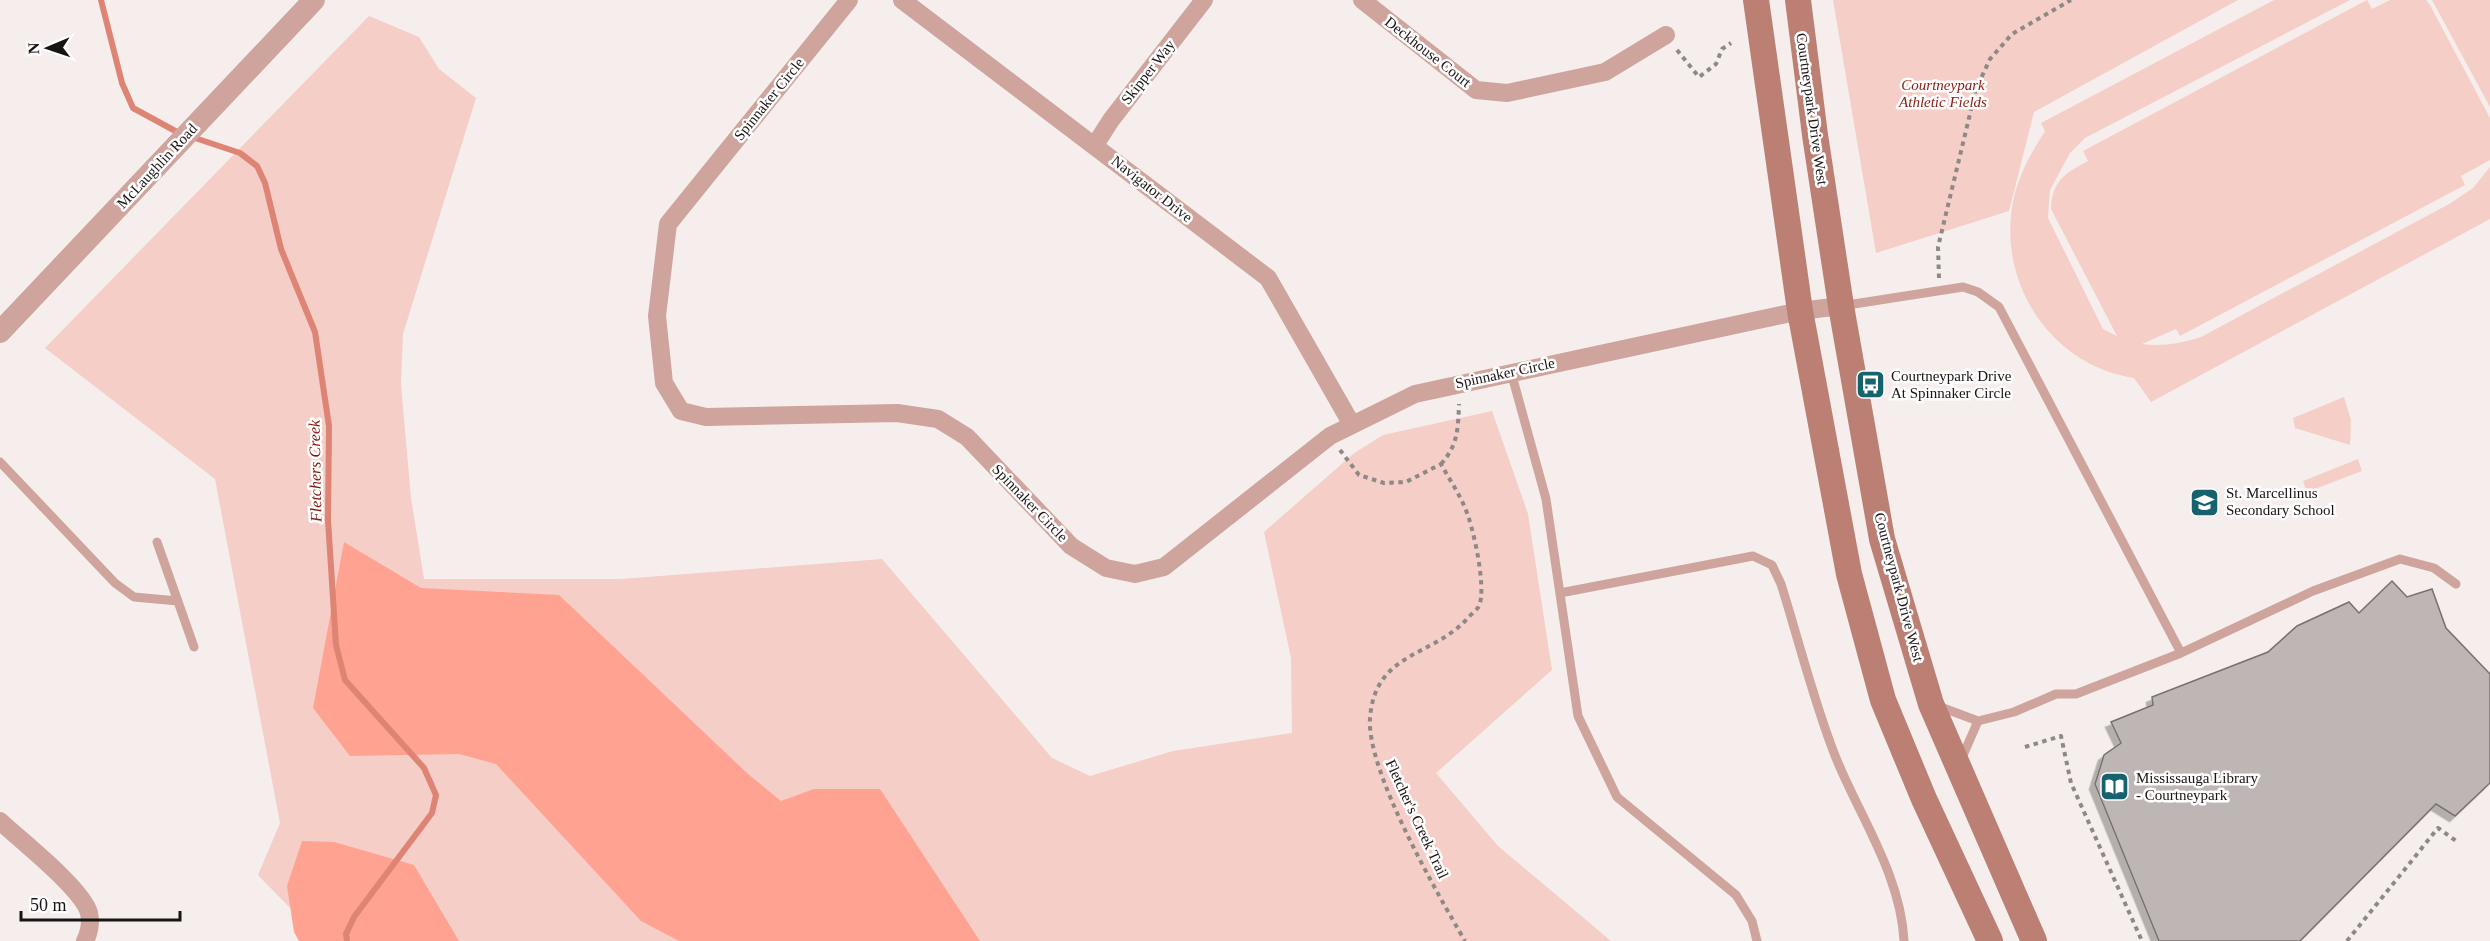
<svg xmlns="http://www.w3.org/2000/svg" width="2490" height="941" viewBox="0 0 2490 941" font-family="'Times New Roman',serif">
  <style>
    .green { fill: #f4cec7 }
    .forest { fill: #ffa292 }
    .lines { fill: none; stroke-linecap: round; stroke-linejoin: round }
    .stream { stroke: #de8475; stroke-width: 6 }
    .building { fill: #beb6b4; stroke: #78716f; stroke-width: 1.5; filter: url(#shadow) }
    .path { stroke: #8e8887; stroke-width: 4; stroke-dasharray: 4.5 4.5; stroke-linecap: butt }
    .service { stroke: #cea49d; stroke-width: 9 }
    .minor { stroke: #cea49d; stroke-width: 18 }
    .tertiary { stroke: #cea49d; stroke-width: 22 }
    .secondary { stroke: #bb7f74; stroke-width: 26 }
    .labels { text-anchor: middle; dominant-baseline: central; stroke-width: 5; stroke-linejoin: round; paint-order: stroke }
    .street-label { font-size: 15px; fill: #171414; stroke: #fffdfd }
    .park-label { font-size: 15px; font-style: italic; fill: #861c10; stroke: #fffdfd }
    .poi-label { font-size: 15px; fill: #171414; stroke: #fffdfd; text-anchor: start }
    .water-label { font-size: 16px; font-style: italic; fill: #82170c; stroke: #fffdfd }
  </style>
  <defs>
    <filter id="shadow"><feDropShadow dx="-5.5" dy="5.5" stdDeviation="0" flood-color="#0004"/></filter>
  </defs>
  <rect width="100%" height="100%" fill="#f6eeec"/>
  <path class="green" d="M 1833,0 L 2238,0 L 2034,112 L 2009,211 L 1876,253 Z
    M 2274,0 L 2350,0 L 2085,138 L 2070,153 L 2050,190 L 2048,218 L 2103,329 L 2117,336 L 2051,209 C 2052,181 2065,173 2088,161 L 2083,151 L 2367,0 L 2372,9 L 2390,0 L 2426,0 L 2430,5 L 2490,118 L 2490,160 L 2461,176 L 2465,185 L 2180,336 L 2176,329 L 2142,344 C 2162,347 2182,343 2201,337 L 2451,203 L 2473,188 L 2490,167 L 2490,219 L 2151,402 L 2134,378 C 2052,366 1997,284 2013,202 C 2018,176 2031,153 2045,131 L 2041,123 Z
    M 2432,0 L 2490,0 L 2490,107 Z
    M 369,16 L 419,37 L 439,69 L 476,98 L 403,334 L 401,385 L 411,498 L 424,579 L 621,579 L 882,559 L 1052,758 L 1090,776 L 1173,751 L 1292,733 L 1291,658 L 1264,532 L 1353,454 L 1383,435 L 1492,411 L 1528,514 L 1552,670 L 1436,773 L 1498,846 L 1611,941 L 322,941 L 258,875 L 280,823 L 215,479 L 45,348 Z
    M 2344,397 L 2351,420 L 2350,445 L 2295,428 L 2293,418 Z
    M 2358,459 L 2362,471 L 2307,492 L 2303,481 Z"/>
  <path class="forest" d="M 344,542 L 421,588 L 559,595 L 748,774 L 781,801 L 814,789 L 880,789 L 980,941 L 679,941 L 641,921 L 496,764 L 459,754 L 350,756 L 313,708 Z
    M 302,841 L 334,842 L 414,865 L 459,941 L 299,941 L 294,932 L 287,886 Z"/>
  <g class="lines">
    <path class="stream" d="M 101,0 L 122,83 L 133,108 L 179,133
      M 192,137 L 240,153 L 257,166 L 265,183 L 281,249 L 315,332 L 329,426 L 328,520 L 336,645 L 345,680 L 424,768 L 436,795 L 432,813 L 354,917 L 346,934 L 347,941"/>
  </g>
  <path class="building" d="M 2392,581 L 2407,597 L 2432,589 L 2446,628 L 2490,674 L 2490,783 L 2455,816 L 2436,804 L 2300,941 L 2159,941 L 2095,784 L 2104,755 L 2121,743 L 2111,722 L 2153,705 L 2152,697 L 2268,652 L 2297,626 L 2349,602 L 2359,613 Z"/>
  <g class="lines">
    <path class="path" d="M 1677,50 L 1699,77 L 1716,64 L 1722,49 L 1731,43
      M 1939,278 L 1938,247 L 1976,89 L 1990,59 L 2012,34 L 2071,0
      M 1340,450 L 1359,475 L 1384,483 L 1406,482 L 1441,464 C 1449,479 1459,493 1465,508 C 1473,525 1487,589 1479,606 C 1477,610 1470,615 1467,619 C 1432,657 1375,652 1370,718 C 1366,770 1437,893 1465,941
      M 1441,464 C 1458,445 1458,429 1459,404
      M 2025,747 L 2061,736 L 2071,783 L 2142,941
      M 2347,941 L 2438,828 L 2459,843"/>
    <path class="service" d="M 1841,306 L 1963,287 L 1978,292 L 1999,307 L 2181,653
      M 1511,372 L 1546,499 L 1578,716 L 1617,797 L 1736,895 L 1752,921 L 1757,941
      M 0,462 L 115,583 L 134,597 L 178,601
      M 157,542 L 194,647
      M 1560,593 L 1753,556 L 1772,565 L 1781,584 C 1799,641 1814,703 1836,758 C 1860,817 1901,876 1904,941
      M 1938,706 L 1978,721 L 1961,760
      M 1978,721 L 2014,712 L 2056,694 L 2076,694 L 2181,653 L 2313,591 L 2400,559 L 2434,568 L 2456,584"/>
    <path class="minor" d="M 849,0 L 668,224 L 657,316 L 664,383 L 681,411 L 706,417 L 897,413 L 938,419 L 967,437 L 1071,546 L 1106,568 L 1135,574 L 1164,567 L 1330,436 L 1415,394 L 1800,311 L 1841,306
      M 902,0 L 1268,278 L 1351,423
      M 1362,0 L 1476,90 L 1507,93 L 1605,72 L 1666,35
      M 1095,145 L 1111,120 L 1204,0
      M 0,821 C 20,840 83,889 89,913 C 91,922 89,933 85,941"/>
    <path class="tertiary" d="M 0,332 L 314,0"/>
    <path class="secondary" d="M 1756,0 L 1800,311 L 1849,574 L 1883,700 L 1924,799 L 1990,941
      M 1798,0 L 1815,135 L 1841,306 L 1882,539 L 1931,704 L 2034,941"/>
  </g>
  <defs>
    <symbol id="bus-square" viewBox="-11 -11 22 22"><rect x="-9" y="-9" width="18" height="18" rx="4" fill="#16626d" stroke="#fffdfd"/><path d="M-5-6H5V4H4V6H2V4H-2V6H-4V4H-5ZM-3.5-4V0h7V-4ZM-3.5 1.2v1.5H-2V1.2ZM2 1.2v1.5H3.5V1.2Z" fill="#fff"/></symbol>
    <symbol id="school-square" viewBox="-11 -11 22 22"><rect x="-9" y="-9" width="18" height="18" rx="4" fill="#16626d" stroke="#fffdfd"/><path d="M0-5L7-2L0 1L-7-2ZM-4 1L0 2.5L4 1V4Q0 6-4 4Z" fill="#fff"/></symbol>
    <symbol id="library-square" viewBox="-11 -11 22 22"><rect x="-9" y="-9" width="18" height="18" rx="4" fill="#16626d" stroke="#fffdfd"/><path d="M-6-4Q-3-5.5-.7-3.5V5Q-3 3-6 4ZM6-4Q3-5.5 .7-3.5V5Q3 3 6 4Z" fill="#fff"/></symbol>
  </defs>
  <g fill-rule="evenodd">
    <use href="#bus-square" x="1854" y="368" width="33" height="33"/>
    <use href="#school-square" x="2188" y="486" width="33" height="33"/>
    <use href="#library-square" x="2098" y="770" width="33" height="33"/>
  </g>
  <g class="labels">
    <g class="street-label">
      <text transform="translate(1428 52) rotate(38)">Deckhouse Court</text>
      <text transform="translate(1148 72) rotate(-52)">Skipper Way</text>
      <text transform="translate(769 99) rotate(-51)">Spinnaker Circle</text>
      <text transform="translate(1812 109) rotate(82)">Courtneypark Drive West</text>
      <text transform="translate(157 166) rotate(-47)">McLaughlin Road</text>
      <text transform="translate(1152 189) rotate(38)">Navigator Drive</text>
      <text transform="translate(1505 373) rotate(-12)">Spinnaker Circle</text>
      <text transform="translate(1030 503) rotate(46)">Spinnaker Circle</text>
      <text transform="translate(1899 587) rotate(75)">Courtneypark Drive West</text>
      <text transform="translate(1417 819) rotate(65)">Fletcher's Creek Trail</text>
    </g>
    <g class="park-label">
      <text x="1943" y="85">Courtneypark<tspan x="1943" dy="17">Athletic Fields</tspan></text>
    </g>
    <g class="poi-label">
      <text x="1891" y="376">Courtneypark Drive<tspan x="1891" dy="17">At Spinnaker Circle</tspan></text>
      <text x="2226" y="493">St. Marcellinus<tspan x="2226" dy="17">Secondary School</tspan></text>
      <text x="2136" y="778">Mississauga Library<tspan x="2136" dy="17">- Courtneypark</tspan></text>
    </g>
    <g class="water-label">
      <text transform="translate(315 471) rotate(-91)">Fletchers Creek</text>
    </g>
  </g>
  <g transform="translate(48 48) rotate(268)" stroke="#fffdfd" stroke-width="4.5" paint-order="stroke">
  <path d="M0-4.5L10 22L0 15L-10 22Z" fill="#171414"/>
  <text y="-9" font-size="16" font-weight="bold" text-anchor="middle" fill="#171414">N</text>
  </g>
  <path d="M21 911v9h159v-9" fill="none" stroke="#171414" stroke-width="3"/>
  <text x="30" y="911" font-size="18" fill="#171414" stroke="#fffdfd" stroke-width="4.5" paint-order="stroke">50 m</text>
</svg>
